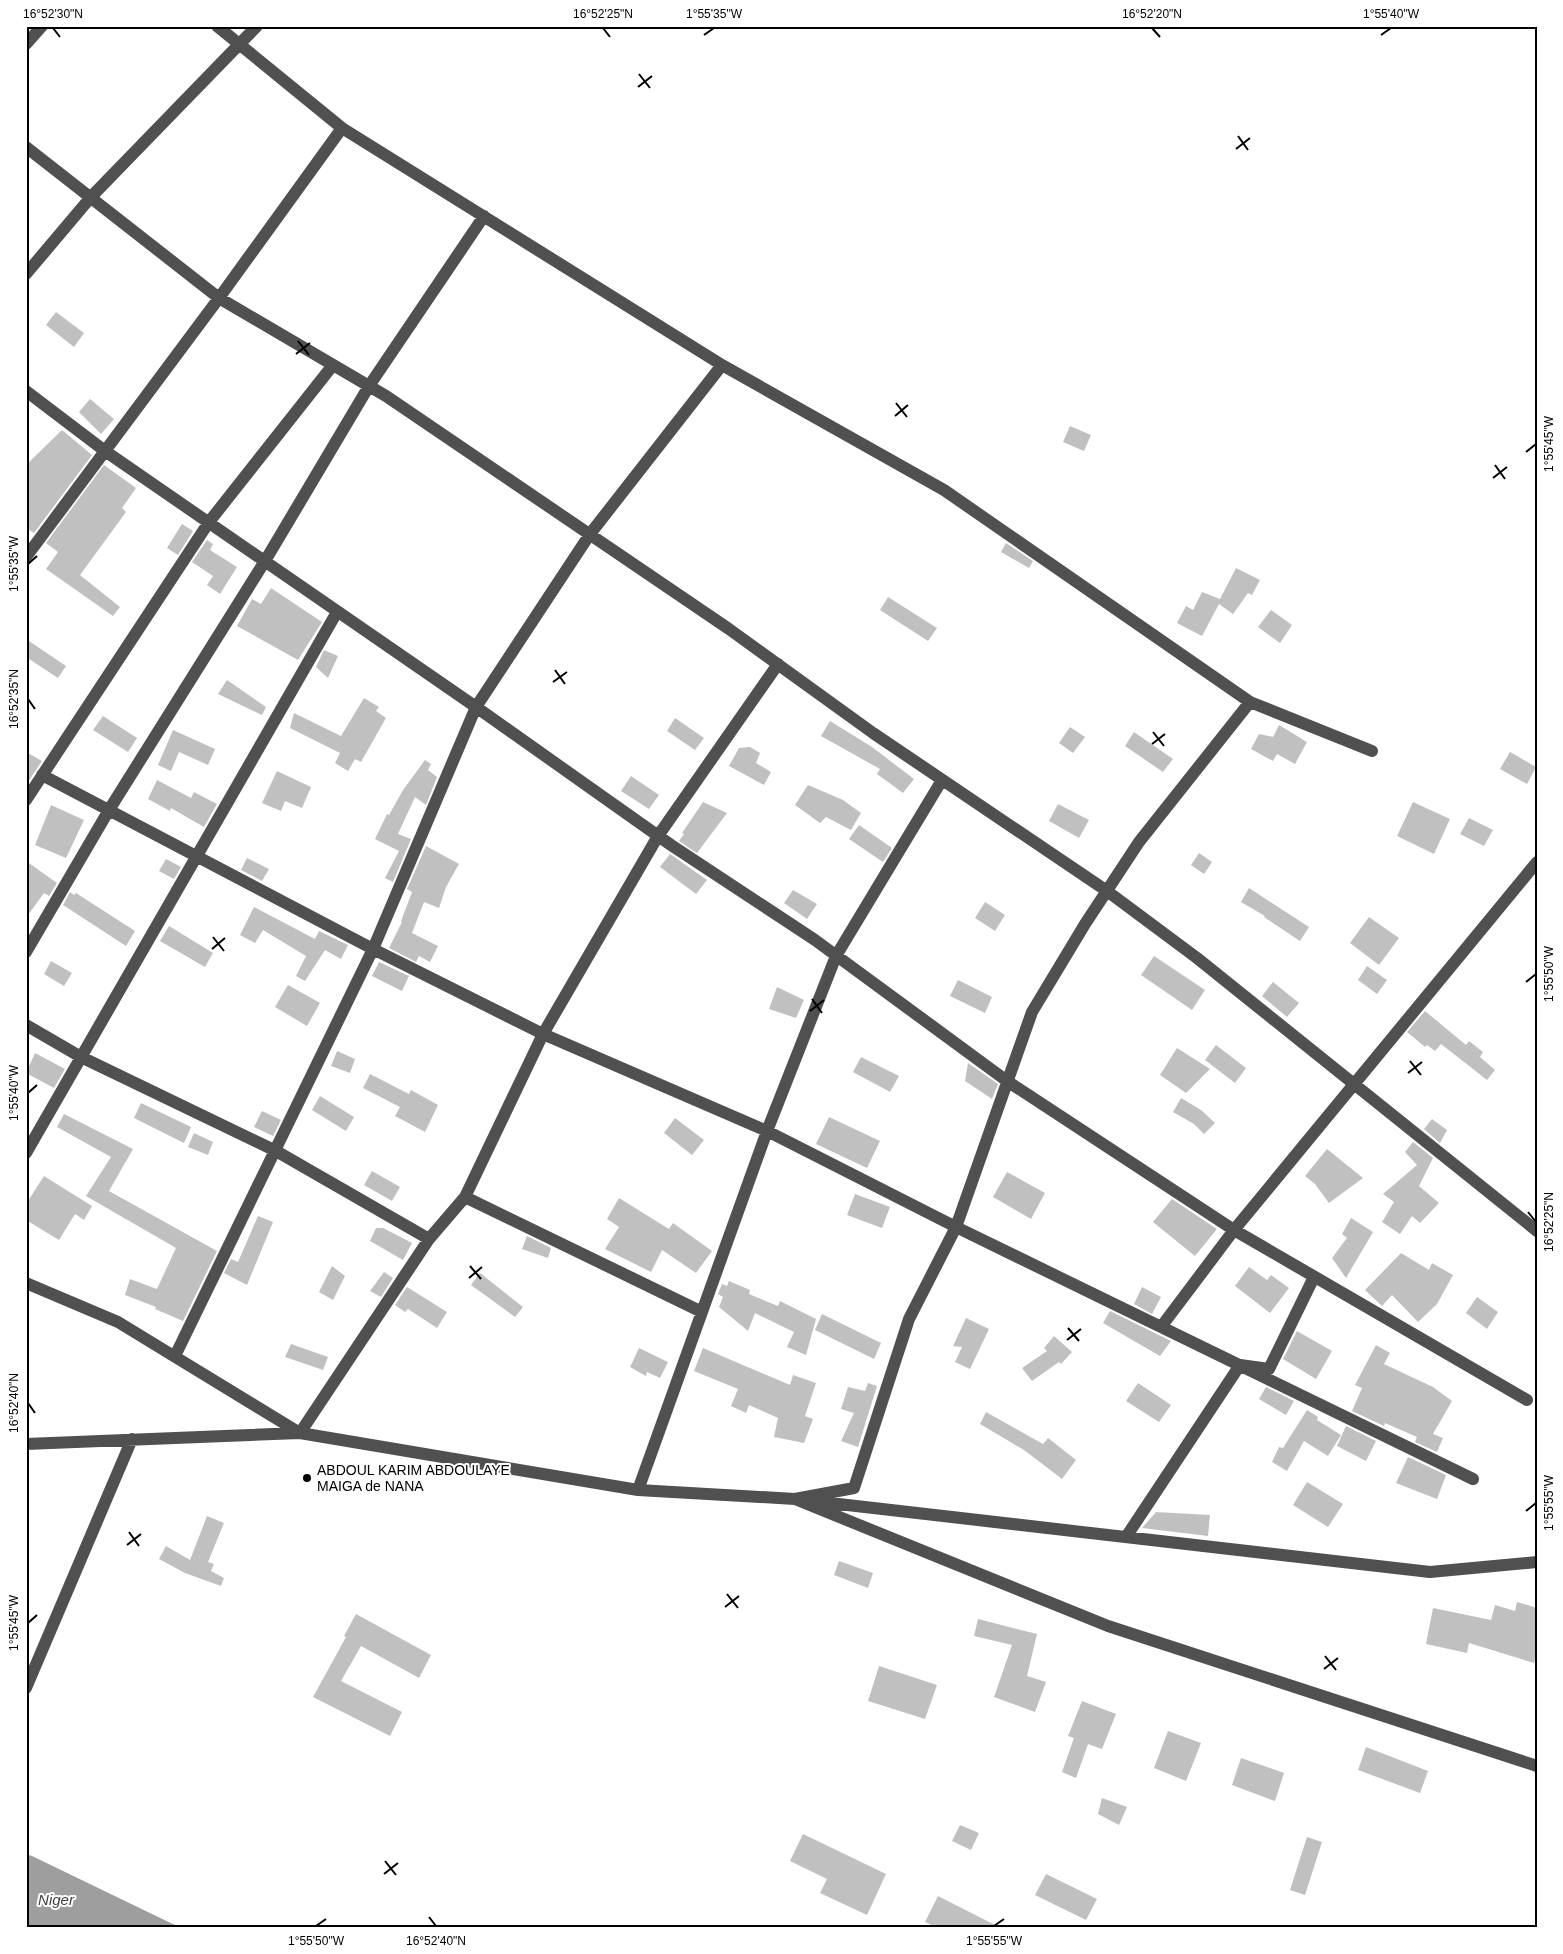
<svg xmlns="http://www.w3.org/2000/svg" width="1563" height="1954" viewBox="0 0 1563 1954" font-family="Helvetica,sans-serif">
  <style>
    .water { fill: #9e9e9e }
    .building { fill: #c0c0c0 }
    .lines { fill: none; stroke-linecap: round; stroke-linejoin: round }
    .minor { stroke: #505050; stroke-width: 12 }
    .ticks { fill: none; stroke: #000; stroke-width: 2 }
    .poi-dot { fill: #000; stroke: #fff; stroke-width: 2 }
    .labels { text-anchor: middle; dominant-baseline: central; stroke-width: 4; stroke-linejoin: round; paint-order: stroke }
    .poi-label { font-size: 14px; fill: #000; stroke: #fff; text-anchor: start }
    .water-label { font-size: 15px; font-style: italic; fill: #3f3f3f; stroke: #fff }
    .neatline { fill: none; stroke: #000; stroke-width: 2 }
    .ticks-label { font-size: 12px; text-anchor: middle; fill: #000 }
  </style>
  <rect width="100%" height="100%" fill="#fff"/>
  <path class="water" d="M 26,1854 L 32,1856 L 181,1928 L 26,1928 Z"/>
  <path class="building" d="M 56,312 L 84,333 L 74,347 L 46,325 Z
    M 90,399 L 114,419 L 101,434 L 79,412 Z
    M 1070,426 L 1091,435 L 1084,451 L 1063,442 Z
    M 62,430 L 92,455 L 34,533 L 26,528 L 26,465 Z
    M 104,465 L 136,488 L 122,508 L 126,512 L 80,575 L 120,607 L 113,616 L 46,569 L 58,552 L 46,543 Z
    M 182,524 L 193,531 L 178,555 L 167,548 Z
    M 207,540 L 213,544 L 210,550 L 237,567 L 220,594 L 207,585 L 213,576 L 192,562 Z
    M 1006,543 L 1033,561 L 1029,568 L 1001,552 Z
    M 1236,568 L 1260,580 L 1252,595 L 1248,593 L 1233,614 L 1219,604 L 1202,636 L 1177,623 L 1186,606 L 1193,610 L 1202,592 L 1220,599 Z
    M 271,588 L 322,622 L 298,660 L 237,626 L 252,599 L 261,604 Z
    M 888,597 L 937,628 L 928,641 L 880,610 Z
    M 1271,610 L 1292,625 L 1280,643 L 1258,627 Z
    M 26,639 L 66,666 L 58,678 L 26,657 Z
    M 324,650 L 338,656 L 328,678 L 316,667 Z
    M 227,680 L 266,707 L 262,715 L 218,694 Z
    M 364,698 L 379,707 L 376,711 L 386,718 L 361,762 L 355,759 L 348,771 L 335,763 L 340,753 L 290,728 L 294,713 L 341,736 Z
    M 103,716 L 137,738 L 128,752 L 93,730 Z
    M 675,718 L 704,738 L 695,750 L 667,731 Z
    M 830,721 L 872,747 L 914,779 L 903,793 L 877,774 L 880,769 L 821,736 Z
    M 1279,725 L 1307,742 L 1295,764 L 1277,754 L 1273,761 L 1251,749 L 1259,734 L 1273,737 Z
    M 1070,727 L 1085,737 L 1073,753 L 1059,743 Z
    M 173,730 L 215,749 L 208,765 L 179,752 L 171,771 L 158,765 Z
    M 1134,732 L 1173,759 L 1163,772 L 1125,746 Z
    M 750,747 L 760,753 L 756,763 L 771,772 L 764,785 L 729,766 L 739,748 Z
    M 26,752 L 42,761 L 26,785 Z
    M 1510,752 L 1536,767 L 1527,784 L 1500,769 Z
    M 425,760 L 431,764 L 428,770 L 437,777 L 426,805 L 415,797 L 398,834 L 411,839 L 393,882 L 385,878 L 399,851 L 375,839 L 387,814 L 389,815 L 403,790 Z
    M 277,771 L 311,787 L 302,808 L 285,801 L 281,811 L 262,803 Z
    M 631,776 L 659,795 L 649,809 L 621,791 Z
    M 157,780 L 191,798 L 194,792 L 217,804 L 204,827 L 171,808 L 170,811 L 148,799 Z
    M 808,785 L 843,800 L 861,813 L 851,830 L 826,817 L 820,823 L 795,805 Z
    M 703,802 L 727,813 L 697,853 L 679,841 L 684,834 L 682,833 Z
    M 1413,802 L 1450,819 L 1434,854 L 1397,836 Z
    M 1058,804 L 1089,820 L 1079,838 L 1049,821 Z
    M 51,805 L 84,820 L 66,858 L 35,845 Z
    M 1469,818 L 1493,830 L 1484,846 L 1460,834 Z
    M 859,825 L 892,848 L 883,862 L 849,839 Z
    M 426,846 L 459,864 L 446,887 L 439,908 L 424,902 L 412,933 L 438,946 L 430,962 L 419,956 L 416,962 L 389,948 L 402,922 L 401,921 L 412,892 L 407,889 Z
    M 1199,853 L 1212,862 L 1204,874 L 1191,865 Z
    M 670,854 L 707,880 L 696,894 L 660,867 Z
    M 247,858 L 269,869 L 262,881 L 241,870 Z
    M 166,859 L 181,867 L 174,879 L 159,871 Z
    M 26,861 L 57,883 L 49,896 L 44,893 L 26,918 Z
    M 1249,888 L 1309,927 L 1300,941 L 1264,917 L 1265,916 L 1241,902 Z
    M 793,890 L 817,904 L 807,919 L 784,903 Z
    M 70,892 L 74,895 L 76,893 L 135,931 L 126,946 L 63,905 Z
    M 985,902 L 1005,915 L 995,931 L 975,918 Z
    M 254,907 L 315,939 L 319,931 L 348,945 L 341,959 L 325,950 L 305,981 L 296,976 L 306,956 L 263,930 L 255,943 L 240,935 Z
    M 1369,917 L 1399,938 L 1379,965 L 1350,943 Z
    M 169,926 L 213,953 L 205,967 L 160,941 Z
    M 1154,956 L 1205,990 L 1192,1010 L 1141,975 Z
    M 51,961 L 72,973 L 64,986 L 44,974 Z
    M 379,962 L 409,976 L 402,991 L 372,976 Z
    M 1367,966 L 1387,980 L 1377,994 L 1358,980 Z
    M 958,980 L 992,997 L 985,1013 L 950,996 Z
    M 1273,982 L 1299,1003 L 1287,1017 L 1262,996 Z
    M 288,985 L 320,1003 L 307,1026 L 275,1007 Z
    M 777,987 L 804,1000 L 796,1018 L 769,1009 Z
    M 1425,1011 L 1466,1045 L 1469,1041 L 1483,1052 L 1480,1057 L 1495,1070 L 1487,1080 L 1441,1044 L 1435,1051 L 1427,1045 L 1425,1047 L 1407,1032 Z
    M 1216,1045 L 1246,1068 L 1235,1083 L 1205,1060 Z
    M 1177,1048 L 1210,1069 L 1186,1093 L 1160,1075 Z
    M 337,1051 L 355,1059 L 350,1073 L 331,1066 Z
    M 35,1053 L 65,1069 L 54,1088 L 26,1073 Z
    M 861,1057 L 899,1076 L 890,1092 L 853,1072 Z
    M 968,1063 L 998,1084 L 992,1099 L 965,1081 Z
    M 370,1074 L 409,1094 L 411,1090 L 438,1105 L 425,1132 L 395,1116 L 400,1107 L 363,1088 Z
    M 320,1096 L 354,1117 L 346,1131 L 312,1110 Z
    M 1181,1098 L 1201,1110 L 1215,1123 L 1204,1134 L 1194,1124 L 1173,1112 Z
    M 141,1103 L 191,1127 L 184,1143 L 134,1118 Z
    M 262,1111 L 281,1120 L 273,1136 L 254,1127 Z
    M 64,1114 L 133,1149 L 109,1191 L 217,1251 L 183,1321 L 155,1309 L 156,1307 L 125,1295 L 130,1279 L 157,1289 L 176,1248 L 86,1196 L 111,1157 L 57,1127 Z
    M 829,1117 L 880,1141 L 867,1168 L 816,1144 Z
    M 675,1118 L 704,1140 L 692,1155 L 664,1133 Z
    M 1432,1119 L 1447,1130 L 1440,1143 L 1424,1129 Z
    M 194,1133 L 213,1142 L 208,1155 L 188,1147 Z
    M 1413,1142 L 1433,1158 L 1419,1186 L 1439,1203 L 1420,1223 L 1412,1216 L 1400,1234 L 1382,1222 L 1394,1202 L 1383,1194 L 1417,1165 L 1405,1152 Z
    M 1327,1149 L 1363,1178 L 1329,1203 L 1315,1184 L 1305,1176 Z
    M 372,1171 L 400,1187 L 392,1201 L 364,1185 Z
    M 1007,1172 L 1045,1193 L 1031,1219 L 993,1197 Z
    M 44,1176 L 92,1206 L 84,1220 L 75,1214 L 59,1240 L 26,1220 L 26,1204 Z
    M 855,1194 L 890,1207 L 882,1228 L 847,1215 Z
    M 619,1198 L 669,1229 L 673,1223 L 712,1251 L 696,1273 L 662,1250 L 651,1272 L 605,1249 L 619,1227 L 607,1219 Z
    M 1172,1199 L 1217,1229 L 1195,1256 L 1153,1222 Z
    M 258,1216 L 273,1222 L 247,1285 L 224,1273 L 231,1259 L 238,1262 Z
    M 1351,1218 L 1373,1232 L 1346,1278 L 1332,1258 L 1347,1238 L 1342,1234 Z
    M 376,1228 L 383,1228 L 412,1243 L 403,1260 L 370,1241 Z
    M 527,1236 L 551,1248 L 548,1258 L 522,1249 Z
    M 1401,1253 L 1429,1270 L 1432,1263 L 1453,1275 L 1437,1304 L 1418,1322 L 1392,1295 L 1382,1306 L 1365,1290 Z
    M 332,1266 L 345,1276 L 333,1300 L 319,1292 Z
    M 1249,1267 L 1267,1280 L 1271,1275 L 1289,1288 L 1270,1313 L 1235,1286 Z
    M 384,1272 L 393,1278 L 381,1297 L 370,1291 Z
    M 480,1273 L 523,1307 L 515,1317 L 471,1285 Z
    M 729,1281 L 750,1290 L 749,1294 L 778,1306 L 780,1301 L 816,1319 L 806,1355 L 787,1347 L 794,1332 L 755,1313 L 748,1331 L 719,1307 L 723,1297 L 718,1294 L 722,1284 L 727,1286 Z
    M 407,1287 L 447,1312 L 437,1328 L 408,1309 L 405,1312 L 395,1305 Z
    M 1142,1287 L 1161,1297 L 1152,1314 L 1134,1304 Z
    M 1477,1297 L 1498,1312 L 1487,1329 L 1466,1313 Z
    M 1110,1311 L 1171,1341 L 1160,1356 L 1103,1323 Z
    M 822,1314 L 881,1343 L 874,1359 L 815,1330 Z
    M 966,1318 L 989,1329 L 970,1369 L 955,1362 L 962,1347 L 953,1346 Z
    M 1297,1331 L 1332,1351 L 1316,1379 L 1283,1359 Z
    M 1054,1336 L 1072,1352 L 1061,1364 L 1059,1362 L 1032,1381 L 1022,1368 L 1047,1351 L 1044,1348 Z
    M 291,1344 L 328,1357 L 323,1370 L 285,1357 Z
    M 1376,1345 L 1390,1353 L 1384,1364 L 1433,1387 L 1452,1401 L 1433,1434 L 1443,1438 L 1437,1452 L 1415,1442 L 1417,1437 L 1385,1423 L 1384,1426 L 1352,1411 L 1362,1388 L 1355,1385 Z
    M 639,1348 L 668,1362 L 660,1378 L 647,1372 L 646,1376 L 630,1367 Z
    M 703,1348 L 790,1385 L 793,1375 L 816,1383 L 805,1416 L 813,1419 L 804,1443 L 774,1437 L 778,1418 L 749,1405 L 746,1413 L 731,1406 L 738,1389 L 694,1371 Z
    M 868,1383 L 877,1386 L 858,1447 L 841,1441 L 854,1413 L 841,1409 L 848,1387 L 865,1391 Z
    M 1138,1383 L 1171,1405 L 1159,1422 L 1126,1401 Z
    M 1266,1387 L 1294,1401 L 1286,1415 L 1259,1399 Z
    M 1307,1410 L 1318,1417 L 1317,1420 L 1341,1435 L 1328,1456 L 1304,1441 L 1287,1471 L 1272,1462 L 1279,1447 L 1283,1448 Z
    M 986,1412 L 1043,1444 L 1048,1438 L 1076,1460 L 1062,1479 L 1024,1450 L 980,1424 Z
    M 1346,1426 L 1376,1441 L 1366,1461 L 1337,1446 Z
    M 1408,1457 L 1446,1475 L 1437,1499 L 1396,1483 Z
    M 1307,1482 L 1343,1504 L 1328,1527 L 1293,1505 Z
    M 1156,1512 L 1210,1515 L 1208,1536 L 1142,1528 Z
    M 207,1516 L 224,1523 L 208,1562 L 214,1564 L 211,1571 L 224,1578 L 221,1586 L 185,1573 L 159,1559 L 166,1546 L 190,1560 Z
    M 839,1561 L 873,1573 L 868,1588 L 834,1575 Z
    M 1517,1602 L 1537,1608 L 1537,1654 L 1534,1663 L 1469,1643 L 1467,1653 L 1426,1644 L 1433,1608 L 1491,1620 L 1495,1605 L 1515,1611 Z
    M 356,1614 L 431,1655 L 419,1678 L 361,1646 L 341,1681 L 402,1712 L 390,1736 L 313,1697 L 346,1637 L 344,1636 Z
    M 978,1619 L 1037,1634 L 1027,1676 L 1046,1682 L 1035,1712 L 994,1697 L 1012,1645 L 974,1636 Z
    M 879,1666 L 937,1685 L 925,1719 L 868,1701 Z
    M 1082,1701 L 1116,1714 L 1102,1749 L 1088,1744 L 1076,1778 L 1062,1772 L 1074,1738 L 1068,1736 Z
    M 1168,1731 L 1201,1743 L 1186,1781 L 1154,1768 Z
    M 1366,1747 L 1428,1771 L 1420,1793 L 1358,1770 Z
    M 1241,1758 L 1284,1773 L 1275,1801 L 1232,1785 Z
    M 1102,1798 L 1127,1807 L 1119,1825 L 1098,1814 Z
    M 960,1825 L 979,1833 L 971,1850 L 952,1841 Z
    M 803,1834 L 886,1874 L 867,1915 L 820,1893 L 827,1879 L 790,1861 Z
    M 1307,1837 L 1322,1842 L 1305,1895 L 1290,1890 Z
    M 1046,1874 L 1097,1899 L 1086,1920 L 1035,1895 Z
    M 938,1896 L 1001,1928 L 938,1928 L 925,1922 Z"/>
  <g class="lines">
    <path class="minor" d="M 217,26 L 342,128 L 722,365 L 944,490 L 1250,702 L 1372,751
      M 26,44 L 42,26
      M 26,147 L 219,298 L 386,396 L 729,629 L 873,733 L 1107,891 L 1197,958 L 1537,1231
      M 26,274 L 91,197 L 257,26
      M 26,391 L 105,451 L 476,707 L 671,845 L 815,940 L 1007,1081 L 1234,1230 L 1527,1400
      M 26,557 L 219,298 L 342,128
      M 1250,702 L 1139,842 L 1085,924 L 1032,1012 L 956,1227 L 909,1319 L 854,1488 L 795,1499 L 1430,1572 L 1537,1562
      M 42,775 L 373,949 L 543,1034 L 767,1131 L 956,1227 L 1473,1479
      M 26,800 L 209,522 L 333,365
      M 26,952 L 109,810 L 265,561 L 369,386 L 484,216
      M 26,1025 L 81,1057 L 276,1151 L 429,1239
      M 26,1153 L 337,612
      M 465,1197 L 702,1312
      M 26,1283 L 118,1322 L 300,1433 L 429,1239 L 465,1197 L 543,1034 L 658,836 L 778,664
      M 1161,1327 L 1234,1230 L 1537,862
      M 175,1356 L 373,949 L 476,707 L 590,534 L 722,365
      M 26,1444 L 300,1433 L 638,1490 L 795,1499 L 1108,1626 L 1537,1766
      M 638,1490 L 767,1131 L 836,956 L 942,780
      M 1126,1537 L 1240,1365 L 1269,1369 L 1314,1277
      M 26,1688 L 132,1439"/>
  </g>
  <path class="ticks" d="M 53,28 L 60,37M 603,28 L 610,37M 1152,28 L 1160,37M 704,35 L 714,28M 1381,35 L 1391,28M 639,74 L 650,88M 638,87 L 652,76M 1238,136 L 1248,150M 1236,149 L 1250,138M 298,341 L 309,355M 296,354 L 310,343M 896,403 L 907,417M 895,416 L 908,405M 1526,452 L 1536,444M 1495,465 L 1505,479M 1493,478 L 1507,467M 28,564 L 37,556M 555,670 L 565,684M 553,682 L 567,672M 28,699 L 35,709M 1153,732 L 1164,746M 1152,744 L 1165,734M 213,937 L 224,951M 212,949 L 225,938M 1526,982 L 1536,974M 812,999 L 822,1013M 810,1011 L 824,1000M 1410,1061 L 1421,1075M 1408,1073 L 1422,1062M 28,1093 L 37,1085M 1528,1212 L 1536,1222M 470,1266 L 481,1279M 469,1278 L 482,1267M 1068,1328 L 1079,1341M 1067,1340 L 1081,1329M 28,1403 L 35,1413M 1526,1511 L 1536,1503M 129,1532 L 139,1546M 127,1545 L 141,1534M 727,1594 L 738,1608M 725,1607 L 739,1596M 28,1623 L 37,1615M 1325,1656 L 1336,1670M 1324,1669 L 1338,1658M 385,1861 L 396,1875M 384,1874 L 398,1863M 429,1917 L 436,1926M 316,1926 L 326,1919M 994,1926 L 1004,1919"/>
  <circle class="poi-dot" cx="307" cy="1478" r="5"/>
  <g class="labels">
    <g class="poi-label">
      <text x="317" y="1470">ABDOUL KARIM ABDOULAYE<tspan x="317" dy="16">MAIGA de NANA</tspan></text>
    </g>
    <g class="water-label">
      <text x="56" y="1899">Niger</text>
    </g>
  </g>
  <rect width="1563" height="1954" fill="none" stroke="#ffffff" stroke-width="55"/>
  <rect x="28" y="28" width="1508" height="1898" class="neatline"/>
  <g class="ticks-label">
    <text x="53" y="18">16°52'30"N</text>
    <text x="603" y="18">16°52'25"N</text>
    <text x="714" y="18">1°55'35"W</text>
    <text x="1152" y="18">16°52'20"N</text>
    <text x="1391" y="18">1°55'40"W</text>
    <text transform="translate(1549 444) rotate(-90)" y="4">1°55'45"W</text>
    <text transform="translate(14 564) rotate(-90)" y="4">1°55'35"W</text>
    <text transform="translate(14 699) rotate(-90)" y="4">16°52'35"N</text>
    <text transform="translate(1549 974) rotate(-90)" y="4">1°55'50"W</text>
    <text transform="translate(14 1093) rotate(-90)" y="4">1°55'40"W</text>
    <text transform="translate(1549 1222) rotate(-90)" y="4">16°52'25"N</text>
    <text transform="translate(14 1403) rotate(-90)" y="4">16°52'40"N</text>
    <text transform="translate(1549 1503) rotate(-90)" y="4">1°55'55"W</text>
    <text transform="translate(14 1623) rotate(-90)" y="4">1°55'45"W</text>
    <text x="316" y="1945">1°55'50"W</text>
    <text x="436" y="1945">16°52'40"N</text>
    <text x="994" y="1945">1°55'55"W</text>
  </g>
</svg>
